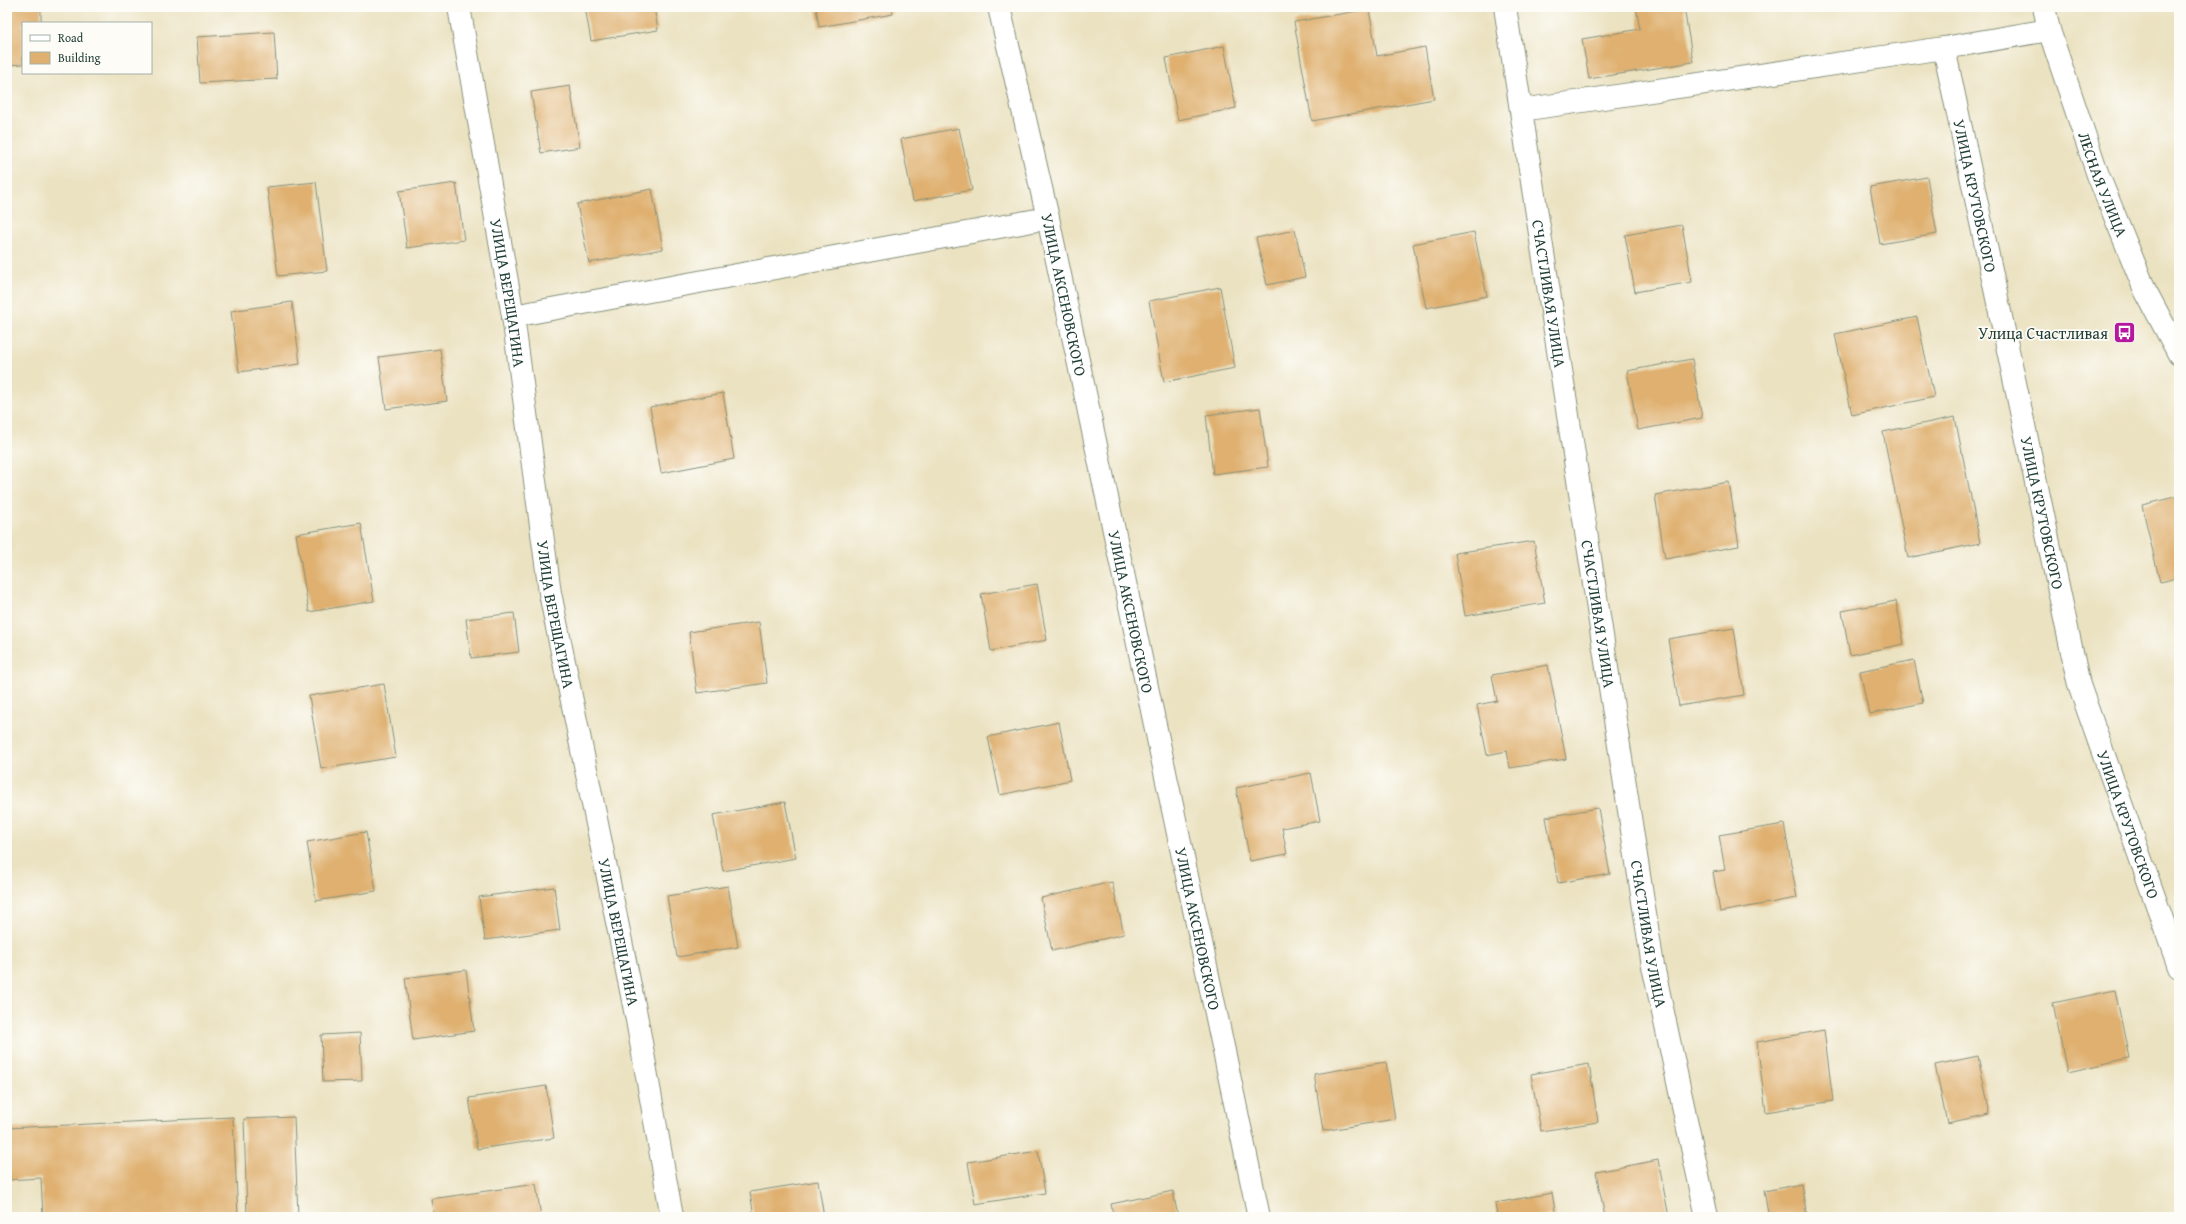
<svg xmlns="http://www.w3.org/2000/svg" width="2186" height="1224" viewBox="0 0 2186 1224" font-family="'Gentium Book Plus',serif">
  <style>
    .building { fill: #dfb06f }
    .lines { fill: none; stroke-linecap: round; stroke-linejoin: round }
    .street-casing { stroke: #85907a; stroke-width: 24 }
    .secondary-casing { stroke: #85907a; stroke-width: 24 }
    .street { stroke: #fff; stroke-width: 22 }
    .secondary { stroke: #fff; stroke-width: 22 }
    .labels { text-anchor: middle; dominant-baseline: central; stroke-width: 3.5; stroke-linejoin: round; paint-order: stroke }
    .street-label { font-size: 16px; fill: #1f3d34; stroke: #fdfcf7 }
    .poi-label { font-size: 16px; fill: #1f3d34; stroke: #fdfcf7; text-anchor: end }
  </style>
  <rect width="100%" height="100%" fill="#fdfcf7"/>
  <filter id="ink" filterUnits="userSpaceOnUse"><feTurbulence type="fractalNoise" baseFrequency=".025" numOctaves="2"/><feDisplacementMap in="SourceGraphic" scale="8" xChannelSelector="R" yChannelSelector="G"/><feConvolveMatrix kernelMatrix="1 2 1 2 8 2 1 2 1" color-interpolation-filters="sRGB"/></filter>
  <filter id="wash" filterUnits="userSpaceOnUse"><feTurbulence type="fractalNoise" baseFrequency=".012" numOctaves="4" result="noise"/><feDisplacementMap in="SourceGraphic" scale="16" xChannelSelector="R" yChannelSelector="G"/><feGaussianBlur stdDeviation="0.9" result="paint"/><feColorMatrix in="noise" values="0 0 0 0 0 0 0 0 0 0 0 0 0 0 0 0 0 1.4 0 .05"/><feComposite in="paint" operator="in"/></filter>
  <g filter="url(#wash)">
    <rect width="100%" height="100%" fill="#ebe2c1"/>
    <g id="blocks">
      <path class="building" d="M 7,7 L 41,7 L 41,23 L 23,23 L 23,64 L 7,65 Z
        M 585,7 L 654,7 L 658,30 L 591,41 Z
        M 816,7 L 892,7 L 893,14 L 819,27 Z
        M 1636,7 L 1684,7 L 1693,62 L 1589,79 L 1582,39 L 1640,29 Z
        M 1369,9 L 1377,56 L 1425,47 L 1434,99 L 1312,121 L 1294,22 Z
        M 274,32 L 277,79 L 200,83 L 197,37 Z
        M 1224,46 L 1236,108 L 1178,120 L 1166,58 Z
        M 570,86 L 580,147 L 541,153 L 531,92 Z
        M 959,128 L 972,190 L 913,201 L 901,139 Z
        M 1927,177 L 1937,234 L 1880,244 L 1870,187 Z
        M 316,182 L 327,271 L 278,276 L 267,187 Z
        M 456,183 L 464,240 L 407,248 L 399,191 Z
        M 652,189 L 663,249 L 589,263 L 577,204 Z
        M 1682,225 L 1692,282 L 1635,292 L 1625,235 Z
        M 1295,230 L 1305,277 L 1267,285 L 1256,238 Z
        M 1474,232 L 1487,296 L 1426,308 L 1413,244 Z
        M 1220,287 L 1235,368 L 1164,382 L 1149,301 Z
        M 292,302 L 300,364 L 239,372 L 231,311 Z
        M 1917,317 L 1934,397 L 1852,415 L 1835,334 Z
        M 440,349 L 447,401 L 386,409 L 379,357 Z
        M 1692,359 L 1702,418 L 1638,430 L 1627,371 Z
        M 723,393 L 734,459 L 661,473 L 650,407 Z
        M 1260,408 L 1268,467 L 1213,474 L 1206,415 Z
        M 1955,417 L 1980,543 L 1908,558 L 1883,432 Z
        M 1729,482 L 1739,546 L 1665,559 L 1655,495 Z
        M 2179,496 L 2179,578 L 2160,582 L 2142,505 Z
        M 361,523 L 374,601 L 309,612 L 296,534 Z
        M 1534,541 L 1545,603 L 1465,616 L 1455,553 Z
        M 1037,584 L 1047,640 L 991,651 L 981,594 Z
        M 1896,601 L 1904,644 L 1850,655 L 1842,611 Z
        M 514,613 L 519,652 L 471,658 L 466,619 Z
        M 759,622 L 767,683 L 697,693 L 689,632 Z
        M 1734,628 L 1744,695 L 1679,706 L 1668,639 Z
        M 1914,660 L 1923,703 L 1869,714 L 1860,671 Z
        M 1548,665 L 1566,759 L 1510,768 L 1507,751 L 1487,755 L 1477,705 L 1497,701 L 1492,675 Z
        M 384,684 L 396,757 L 321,769 L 309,696 Z
        M 1059,722 L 1070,780 L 1000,795 L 988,737 Z
        M 1311,773 L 1320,821 L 1282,828 L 1287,854 L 1250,861 L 1236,788 Z
        M 785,802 L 796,858 L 723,871 L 713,815 Z
        M 1598,808 L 1610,874 L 1558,883 L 1546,817 Z
        M 1784,824 L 1797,898 L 1720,912 L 1713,872 L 1725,870 L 1719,835 Z
        M 366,832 L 376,891 L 316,901 L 307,842 Z
        M 1112,882 L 1124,934 L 1052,951 L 1041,898 Z
        M 728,886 L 738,947 L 677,957 L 667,896 Z
        M 554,887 L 560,930 L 485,940 L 479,897 Z
        M 466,970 L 474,1031 L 413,1040 L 405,978 Z
        M 2115,990 L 2129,1058 L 2067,1072 L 2053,1003 Z
        M 1824,1030 L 1833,1101 L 1766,1112 L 1757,1042 Z
        M 360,1033 L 362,1081 L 323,1082 L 321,1035 Z
        M 1978,1056 L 1990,1114 L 1947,1123 L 1935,1065 Z
        M 1386,1062 L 1395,1119 L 1323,1131 L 1314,1074 Z
        M 1589,1064 L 1598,1122 L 1541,1131 L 1531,1074 Z
        M 546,1086 L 554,1138 L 477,1149 L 469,1098 Z
        M 233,1117 L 238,1217 L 43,1217 L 41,1178 L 7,1180 L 7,1128 Z
        M 294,1117 L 298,1217 L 247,1217 L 244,1119 Z
        M 1038,1151 L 1045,1193 L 975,1204 L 968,1162 Z
        M 1658,1160 L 1669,1217 L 1605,1217 L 1596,1172 Z
        M 818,1181 L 824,1217 L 754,1217 L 750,1192 Z
        M 536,1184 L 541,1217 L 434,1217 L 431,1199 Z
        M 1801,1184 L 1807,1217 L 1769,1217 L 1764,1191 Z
        M 1173,1191 L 1178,1217 L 1114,1217 L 1111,1204 Z
        M 1552,1193 L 1556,1217 L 1497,1217 L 1495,1203 Z"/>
    </g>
  </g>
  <g filter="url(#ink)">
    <use href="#blocks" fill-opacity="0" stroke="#85907a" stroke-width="1"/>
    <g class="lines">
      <defs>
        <g id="street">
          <path id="s1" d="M 459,7 L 513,316 L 550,593 L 637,1020 L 672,1217"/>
          <path id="s2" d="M 999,7 L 1048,218 L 1259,1217"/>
          <path id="s3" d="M 1505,7 L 1653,966 L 1707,1217"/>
          <path id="s4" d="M 1944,48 L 2079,685 L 2179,967"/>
          <path d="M 1521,110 L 1944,48 L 2049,30"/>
          <path d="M 513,316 L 1048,218"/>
        </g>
        <g id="secondary">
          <path id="s5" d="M 2044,7 L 2049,30 L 2098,175 L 2145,290 L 2179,354"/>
        </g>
      </defs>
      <use href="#street" class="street-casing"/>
      <use href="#secondary" class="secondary-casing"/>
      <use href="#street" class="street"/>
      <use href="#secondary" class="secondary"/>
    </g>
  </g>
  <defs>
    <symbol id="bus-square" viewBox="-11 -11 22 22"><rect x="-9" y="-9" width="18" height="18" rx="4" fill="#b5179e" stroke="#fdfcf7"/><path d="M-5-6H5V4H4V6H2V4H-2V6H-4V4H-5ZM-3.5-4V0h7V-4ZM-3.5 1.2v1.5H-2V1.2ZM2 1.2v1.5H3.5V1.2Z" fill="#fff"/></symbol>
  </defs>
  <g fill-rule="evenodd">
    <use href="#bus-square" x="2112" y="320" width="25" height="25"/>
  </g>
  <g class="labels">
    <g class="street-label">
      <text stroke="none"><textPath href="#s5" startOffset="187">ЛЕСНАЯ УЛИЦА</textPath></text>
      <text stroke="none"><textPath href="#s4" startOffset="151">УЛИЦА КРУТОВСКОГО</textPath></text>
      <text stroke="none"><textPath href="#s1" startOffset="290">УЛИЦА ВЕРЕЩАГИНА</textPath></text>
      <text stroke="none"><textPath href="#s3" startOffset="290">СЧАСТЛИВАЯ УЛИЦА</textPath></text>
      <text stroke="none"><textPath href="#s2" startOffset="295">УЛИЦА АКСЕНОВСКОГО</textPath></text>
      <text stroke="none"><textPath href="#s4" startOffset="475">УЛИЦА КРУТОВСКОГО</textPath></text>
      <text stroke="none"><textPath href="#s2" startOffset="619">УЛИЦА АКСЕНОВСКОГО</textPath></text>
      <text stroke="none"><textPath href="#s3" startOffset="614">СЧАСТЛИВАЯ УЛИЦА</textPath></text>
      <text stroke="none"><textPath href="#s1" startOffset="615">УЛИЦА ВЕРЕЩАГИНА</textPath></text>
      <text stroke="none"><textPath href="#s4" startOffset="799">УЛИЦА КРУТОВСКОГО</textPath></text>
      <text stroke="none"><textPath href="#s2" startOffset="943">УЛИЦА АКСЕНОВСКОГО</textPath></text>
      <text stroke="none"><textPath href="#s1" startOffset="939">УЛИЦА ВЕРЕЩАГИНА</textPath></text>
      <text stroke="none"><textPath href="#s3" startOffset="938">СЧАСТЛИВАЯ УЛИЦА</textPath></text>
    </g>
    <g class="poi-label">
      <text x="2108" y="333">Улица Счастливая</text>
    </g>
  </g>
  <rect width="2186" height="1224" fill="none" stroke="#fdfcf7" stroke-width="24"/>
  <rect x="22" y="22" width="130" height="52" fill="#fdfcf7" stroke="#a4b0a9"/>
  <rect x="30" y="35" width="20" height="6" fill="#ffffff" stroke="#a4b0a9"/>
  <text x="58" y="42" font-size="12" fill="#1f3d34">Road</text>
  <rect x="30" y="52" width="20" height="12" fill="#dfb06f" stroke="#a4b0a9"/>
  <text x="58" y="62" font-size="12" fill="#1f3d34">Building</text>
</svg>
